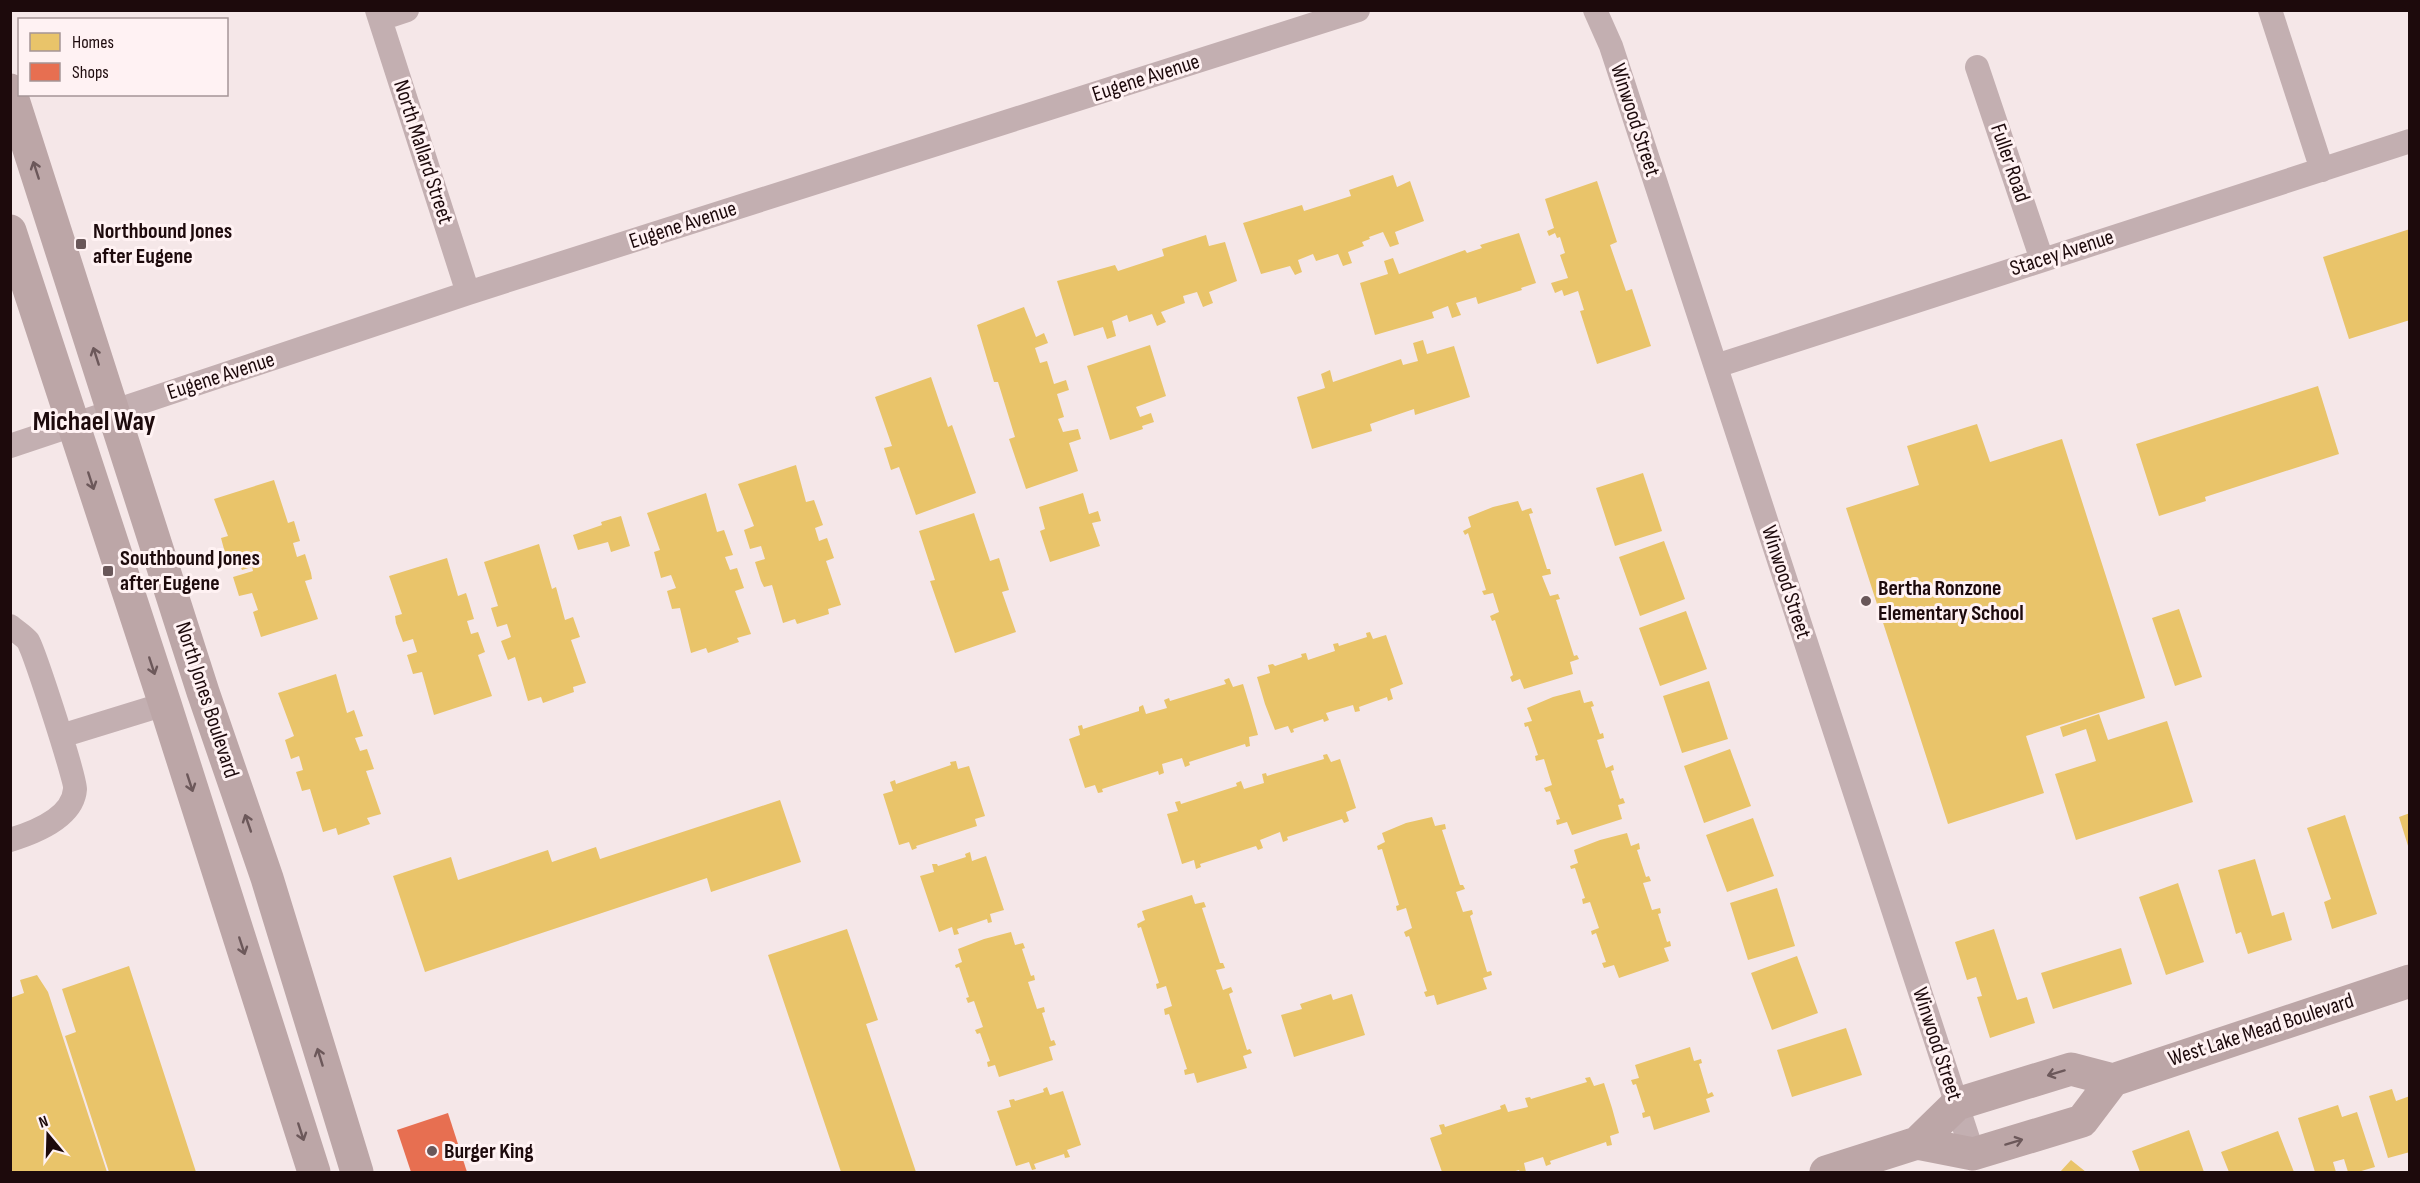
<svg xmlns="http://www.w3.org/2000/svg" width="2420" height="1183" viewBox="0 0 2420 1183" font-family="'Sofia Sans Condensed',sans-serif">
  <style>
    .homes { fill: #e9c46a }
    .shops { fill: #e76f51 }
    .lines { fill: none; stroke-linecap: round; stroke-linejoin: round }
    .street { stroke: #c3afb1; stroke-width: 24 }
    .primary { stroke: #bca6a7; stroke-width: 33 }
    .oneway { stroke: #6c585a }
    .poi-dot { fill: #695759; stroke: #fff2f3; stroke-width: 2 }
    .labels { text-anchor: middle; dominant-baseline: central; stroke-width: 6; stroke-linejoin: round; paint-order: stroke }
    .street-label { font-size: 22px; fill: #1d0a0c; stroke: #fff2f3 }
    .poi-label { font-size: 22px; font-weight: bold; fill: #1d0a0c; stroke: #fff2f3; text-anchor: start }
    .district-label { font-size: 28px; font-weight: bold; fill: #1d0a0c; stroke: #fff2f3 }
  </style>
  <rect width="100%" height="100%" fill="#f5e7e8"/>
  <path class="homes" d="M 1393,175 L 1397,187 L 1410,181 L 1424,221 L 1395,232 L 1399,244 L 1390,247 L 1383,232 L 1369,237 L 1370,239 L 1362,242 L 1364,246 L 1348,252 L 1352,263 L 1343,266 L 1338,254 L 1316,261 L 1313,254 L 1298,260 L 1302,272 L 1295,275 L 1290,266 L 1261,274 L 1243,223 L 1302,205 L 1304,211 L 1351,196 L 1349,190 Z
    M 1597,181 L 1617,242 L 1610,245 L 1626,291 L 1632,289 L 1651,346 L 1597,364 L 1580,311 L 1584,310 L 1578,291 L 1564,296 L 1562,290 L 1555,293 L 1551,283 L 1568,278 L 1560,255 L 1565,253 L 1560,237 L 1557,238 L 1555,233 L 1549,236 L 1547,231 L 1554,228 L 1545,199 Z
    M 2410,229 L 2410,320 L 2349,339 L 2323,257 Z
    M 1519,233 L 1536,283 L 1521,288 L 1522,290 L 1478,304 L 1476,297 L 1456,303 L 1461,315 L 1452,318 L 1448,306 L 1432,312 L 1434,318 L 1375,335 L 1360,283 L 1388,274 L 1384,261 L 1393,258 L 1399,274 L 1465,250 L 1467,253 L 1482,248 L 1480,245 Z
    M 1206,235 L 1209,246 L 1225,242 L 1237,281 L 1209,292 L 1213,303 L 1203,307 L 1197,292 L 1183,296 L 1185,303 L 1161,312 L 1166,322 L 1157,326 L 1152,314 L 1129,322 L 1127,315 L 1112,321 L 1116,336 L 1107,339 L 1103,327 L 1074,336 L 1057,281 L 1115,265 L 1118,271 L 1164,256 L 1162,249 Z
    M 1024,307 L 1036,337 L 1044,333 L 1048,343 L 1035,348 L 1040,363 L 1047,361 L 1054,384 L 1066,380 L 1069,390 L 1057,394 L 1064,417 L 1058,419 L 1063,432 L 1078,429 L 1081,439 L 1069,443 L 1078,471 L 1026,489 L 1009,439 L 1015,437 L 998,382 L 994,382 L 977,325 Z
    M 1423,340 L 1427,354 L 1454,346 L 1470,397 L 1415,415 L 1414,409 L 1370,424 L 1372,431 L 1312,449 L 1297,397 L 1325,388 L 1321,374 L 1330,370 L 1333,382 L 1401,359 L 1403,365 L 1418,361 L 1413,343 Z
    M 1150,345 L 1166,396 L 1136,407 L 1140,417 L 1151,413 L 1154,422 L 1142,426 L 1143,429 L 1110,440 L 1087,366 Z
    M 931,377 L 948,427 L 952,425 L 976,493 L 916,515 L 899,467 L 891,470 L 884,448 L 892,446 L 875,397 Z
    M 2318,386 L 2339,454 L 2205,497 L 2206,501 L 2159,516 L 2136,444 Z
    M 1977,424 L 1990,462 L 2062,439 L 2145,698 L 2026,736 L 2044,793 L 1948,824 L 1846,508 L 1919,485 L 1907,446 Z
    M 796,465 L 806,502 L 814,500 L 823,525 L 815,528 L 819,541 L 827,538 L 834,558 L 826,561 L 841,605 L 828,609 L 829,614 L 797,624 L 795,619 L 783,623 L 772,585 L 764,587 L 761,581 L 755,562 L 765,559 L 761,546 L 750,549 L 744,530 L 754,526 L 738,484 Z
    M 1643,473 L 1662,531 L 1615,546 L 1596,488 Z
    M 274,480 L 288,523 L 294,521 L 300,541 L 293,543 L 297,557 L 305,554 L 311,573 L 312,579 L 305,581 L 318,619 L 261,637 L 253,612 L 258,610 L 252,593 L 239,596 L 233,577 L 253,571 L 252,567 L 242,570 L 238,561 L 228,564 L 221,538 L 228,536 L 214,499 Z
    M 706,493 L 717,532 L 724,530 L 733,555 L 725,557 L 730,570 L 737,568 L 744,588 L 735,591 L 751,634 L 737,638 L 739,642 L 708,653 L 706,648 L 691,653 L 680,608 L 672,609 L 667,591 L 676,588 L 671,575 L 661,578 L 654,552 L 660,550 L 647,513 Z
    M 1083,493 L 1089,514 L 1098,511 L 1101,521 L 1092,523 L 1100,546 L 1050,562 L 1040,531 L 1045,529 L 1039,507 Z
    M 1518,501 L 1522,511 L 1531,508 L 1533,513 L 1529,514 L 1547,569 L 1550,569 L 1551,574 L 1542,576 L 1550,596 L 1558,594 L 1560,599 L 1556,600 L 1574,656 L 1577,655 L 1579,659 L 1570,662 L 1573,674 L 1524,689 L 1520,679 L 1512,682 L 1510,677 L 1513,675 L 1495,620 L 1492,621 L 1490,616 L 1499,612 L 1493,593 L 1484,595 L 1482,591 L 1486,590 L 1468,533 L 1465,535 L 1463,531 L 1471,527 L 1468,517 L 1493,507 Z
    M 974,513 L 990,561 L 999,558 L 1009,590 L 1002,592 L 1016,632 L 955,653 L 930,581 L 935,580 L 919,531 Z
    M 621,516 L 630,546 L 611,552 L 608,542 L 578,550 L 573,535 L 602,525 L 601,522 Z
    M 1664,541 L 1685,599 L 1640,616 L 1619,557 Z
    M 539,544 L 552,589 L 556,587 L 565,620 L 573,617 L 580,637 L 571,640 L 586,683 L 573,687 L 574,692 L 543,703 L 541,697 L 528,701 L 515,657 L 508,660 L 501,641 L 511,637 L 507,624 L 497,627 L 491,608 L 498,606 L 484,562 Z
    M 447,558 L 458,596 L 466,593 L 468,599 L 474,619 L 467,621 L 471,634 L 478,632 L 485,652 L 478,655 L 492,696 L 434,715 L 422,672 L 413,674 L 407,655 L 417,652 L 413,639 L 403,642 L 396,623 L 395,616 L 402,614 L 389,576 Z
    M 2179,609 L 2202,677 L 2175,686 L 2152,618 Z
    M 1686,611 L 1707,669 L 1660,686 L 1639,628 Z
    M 1370,632 L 1373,639 L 1386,635 L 1403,684 L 1390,689 L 1393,699 L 1388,701 L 1387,697 L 1359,707 L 1360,711 L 1355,712 L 1353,705 L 1326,713 L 1329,720 L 1324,722 L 1323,719 L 1293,729 L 1294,732 L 1291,733 L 1288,726 L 1275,730 L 1265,704 L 1257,677 L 1270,673 L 1268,665 L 1273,664 L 1275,666 L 1302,657 L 1301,654 L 1306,653 L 1308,660 L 1335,651 L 1333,644 L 1338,643 L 1339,646 L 1367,637 L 1366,633 Z
    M 336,674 L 347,713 L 354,710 L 363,736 L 355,738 L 360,751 L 367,749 L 374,769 L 366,771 L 381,814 L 367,818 L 370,824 L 338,835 L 336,828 L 323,832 L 310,789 L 302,791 L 296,772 L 303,770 L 299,756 L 291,759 L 285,740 L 294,736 L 278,693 Z
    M 1229,678 L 1233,687 L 1243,684 L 1251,710 L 1258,735 L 1249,737 L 1250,746 L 1246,747 L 1245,744 L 1189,762 L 1190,765 L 1185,767 L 1182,758 L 1162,764 L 1164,773 L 1159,775 L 1158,771 L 1102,789 L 1103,792 L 1098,793 L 1095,785 L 1085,788 L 1069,739 L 1080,735 L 1078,726 L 1082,725 L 1083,729 L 1139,711 L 1139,707 L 1143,705 L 1146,714 L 1167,708 L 1164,700 L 1169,698 L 1170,701 L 1226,684 L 1224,680 Z
    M 1709,681 L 1728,739 L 1682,753 L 1663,696 Z
    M 1580,690 L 1584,703 L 1592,701 L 1594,706 L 1591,707 L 1600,734 L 1603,733 L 1604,738 L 1597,740 L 1606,768 L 1613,765 L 1614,770 L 1611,771 L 1620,799 L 1623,798 L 1625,803 L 1618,805 L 1622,819 L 1572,835 L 1567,822 L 1557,825 L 1556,820 L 1560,819 L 1550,791 L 1546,792 L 1544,788 L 1552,785 L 1544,759 L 1536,761 L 1535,756 L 1538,755 L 1528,726 L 1525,727 L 1524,723 L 1532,721 L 1527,708 L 1553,697 Z
    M 2099,714 L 2108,740 L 2167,721 L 2193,802 L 2076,840 L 2055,774 L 2096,761 L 2086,729 L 2063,737 L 2060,727 Z
    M 1730,749 L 1751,806 L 1704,823 L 1684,766 Z
    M 1327,754 L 1331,762 L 1340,759 L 1348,783 L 1356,808 L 1346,812 L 1349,821 L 1344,823 L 1342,819 L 1287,837 L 1288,840 L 1283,842 L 1280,832 L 1260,840 L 1263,848 L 1258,850 L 1256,846 L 1200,864 L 1201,867 L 1196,869 L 1194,860 L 1182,864 L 1167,814 L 1178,811 L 1175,802 L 1180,801 L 1181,804 L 1237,786 L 1236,783 L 1241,781 L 1244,789 L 1264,783 L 1262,774 L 1266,773 L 1267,776 L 1324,759 L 1323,755 Z
    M 956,761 L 958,769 L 969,766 L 985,816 L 975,819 L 977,826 L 916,846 L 917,848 L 912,850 L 909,842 L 899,845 L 883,794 L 893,791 L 890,782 L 895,780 L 896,784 L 951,765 L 950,762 Z
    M 780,800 L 801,862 L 711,892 L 707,878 L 425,972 L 393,876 L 451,857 L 458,880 L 548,850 L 552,862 L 596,847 L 600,859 Z
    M 2410,813 L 2410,849 L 2409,849 L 2399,817 Z
    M 2345,815 L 2377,914 L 2332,929 L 2324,902 L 2331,899 L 2307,828 Z
    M 1432,817 L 1435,826 L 1445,824 L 1446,829 L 1442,830 L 1460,885 L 1463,885 L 1465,889 L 1456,892 L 1463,912 L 1472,910 L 1473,914 L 1470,916 L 1487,972 L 1491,971 L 1492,975 L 1483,978 L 1487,989 L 1437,1005 L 1434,995 L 1426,997 L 1424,992 L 1427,991 L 1409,936 L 1406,937 L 1404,932 L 1412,928 L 1406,908 L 1397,911 L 1396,906 L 1399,905 L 1382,849 L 1378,850 L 1377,846 L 1385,842 L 1382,833 L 1406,823 Z
    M 1753,818 L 1774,876 L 1727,892 L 1706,835 Z
    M 1627,833 L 1631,846 L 1639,843 L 1640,849 L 1637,850 L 1646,877 L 1649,876 L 1651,881 L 1643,883 L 1652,910 L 1660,908 L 1661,913 L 1658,914 L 1667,942 L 1670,941 L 1671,946 L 1664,948 L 1669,961 L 1619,978 L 1614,965 L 1604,968 L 1602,963 L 1606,962 L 1596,933 L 1592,935 L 1591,931 L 1599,928 L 1590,902 L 1583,904 L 1582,899 L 1585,898 L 1575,868 L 1571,869 L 1570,866 L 1578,863 L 1574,850 L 1600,840 Z
    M 970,852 L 972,861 L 986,856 L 1004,910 L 990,914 L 992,922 L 988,923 L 987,919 L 957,929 L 959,934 L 954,935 L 952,927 L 939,932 L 920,876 L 934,872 L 932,864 L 937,864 L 938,866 L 966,857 L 965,854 Z
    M 2255,859 L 2272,916 L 2284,912 L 2292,940 L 2248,954 L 2241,932 L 2236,934 L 2218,870 Z
    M 2178,883 L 2204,962 L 2166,975 L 2139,897 Z
    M 1777,888 L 1795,946 L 1748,960 L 1730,903 Z
    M 1192,895 L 1195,904 L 1204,902 L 1206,907 L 1202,908 L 1220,963 L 1223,963 L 1225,968 L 1216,970 L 1223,990 L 1231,987 L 1233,992 L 1229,994 L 1247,1050 L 1250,1049 L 1252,1053 L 1243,1056 L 1247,1068 L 1197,1083 L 1194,1073 L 1185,1075 L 1184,1070 L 1187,1069 L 1169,1014 L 1165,1015 L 1164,1009 L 1172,1006 L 1166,986 L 1157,989 L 1156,984 L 1159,983 L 1141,927 L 1138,928 L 1137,924 L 1145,920 L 1142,911 Z
    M 847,929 L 878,1020 L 866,1024 L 916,1172 L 841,1172 L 768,955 Z
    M 1994,929 L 2017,1000 L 2027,997 L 2035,1023 L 1990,1038 L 1977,997 L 1982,996 L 1976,977 L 1967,980 L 1955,942 Z
    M 1011,932 L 1015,945 L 1023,943 L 1025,948 L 1022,949 L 1031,976 L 1034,975 L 1035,980 L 1028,982 L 1037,1009 L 1044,1007 L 1045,1012 L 1042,1013 L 1051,1041 L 1054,1040 L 1056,1045 L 1049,1047 L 1053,1060 L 999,1077 L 995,1065 L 988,1067 L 987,1062 L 990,1061 L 980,1033 L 977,1034 L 975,1030 L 983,1027 L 974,1001 L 968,1003 L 966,998 L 969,997 L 959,967 L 956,968 L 955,965 L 962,962 L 958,949 L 984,939 Z
    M 2121,948 L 2132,984 L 2053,1009 L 2041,973 Z
    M 1797,956 L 1818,1013 L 1772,1030 L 1751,973 Z
    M 129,966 L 196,1172 L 109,1172 L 65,1036 L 76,1032 L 62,989 Z
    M 37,975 L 48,992 L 107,1172 L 10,1172 L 10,998 L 24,993 L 20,980 Z
    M 1331,994 L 1333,1000 L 1352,994 L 1365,1035 L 1294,1057 L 1281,1015 L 1302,1009 L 1300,1004 Z
    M 1846,1028 L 1862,1075 L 1792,1097 L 1777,1050 Z
    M 1690,1047 L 1694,1061 L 1701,1059 L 1702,1063 L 1699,1064 L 1708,1094 L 1712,1092 L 1714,1096 L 1706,1099 L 1710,1112 L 1654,1130 L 1650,1116 L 1643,1118 L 1642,1113 L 1645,1112 L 1636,1084 L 1633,1085 L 1631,1080 L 1639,1078 L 1635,1065 Z
    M 1590,1077 L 1594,1086 L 1604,1083 L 1612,1108 L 1619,1133 L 1610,1136 L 1612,1145 L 1607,1146 L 1606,1142 L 1550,1161 L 1551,1164 L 1546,1166 L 1543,1157 L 1524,1163 L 1526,1172 L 1520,1172 L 1519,1170 L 1512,1172 L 1442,1172 L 1430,1138 L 1442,1134 L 1439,1125 L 1444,1124 L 1445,1127 L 1501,1109 L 1500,1106 L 1505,1104 L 1508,1112 L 1528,1107 L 1525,1098 L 1530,1097 L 1531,1099 L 1587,1082 L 1585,1078 Z
    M 1047,1087 L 1050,1095 L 1063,1091 L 1081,1145 L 1067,1150 L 1070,1157 L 1065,1158 L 1064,1154 L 1034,1164 L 1036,1169 L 1032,1170 L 1029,1162 L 1016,1166 L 997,1111 L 1011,1107 L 1009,1100 L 1014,1099 L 1015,1101 L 1044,1092 L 1043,1089 Z
    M 2392,1089 L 2396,1101 L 2410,1096 L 2410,1152 L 2388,1158 L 2369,1096 Z
    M 2338,1105 L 2342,1117 L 2357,1112 L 2375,1167 L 2358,1172 L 2348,1172 L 2344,1159 L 2333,1162 L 2336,1172 L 2315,1172 L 2298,1118 Z
    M 2189,1130 L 2204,1172 L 2140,1172 L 2132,1151 Z
    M 2278,1131 L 2294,1172 L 2229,1172 L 2221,1152 Z
    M 2071,1160 L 2086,1172 L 2060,1172 Z"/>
  <path class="shops" d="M 448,1113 L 467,1172 L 411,1172 L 397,1130 Z"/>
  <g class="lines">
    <path class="street" d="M 377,10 L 468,293
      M 1595,10 L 1611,46 L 1973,1154
      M 2270,10 L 2322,170
      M 380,19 L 407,10
      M 1977,67 L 2042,260
      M 1716,366 L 2410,141
      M 10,446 L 468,293 L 1358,10
      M 10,626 C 16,631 24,636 28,641 C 34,651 76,779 75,789 C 73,818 33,833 10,840
      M 61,736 L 165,704"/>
    <path class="primary" d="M 10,90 L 203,692 L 267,878 L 357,1172
      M 10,231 L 165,704 L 314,1172
      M 1917,1143 L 1973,1154 L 2082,1121 L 2113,1080
      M 1826,1172 L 1917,1143 L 1957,1104 L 2071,1069 L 2113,1080 L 2410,981"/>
  </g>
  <defs><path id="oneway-shaft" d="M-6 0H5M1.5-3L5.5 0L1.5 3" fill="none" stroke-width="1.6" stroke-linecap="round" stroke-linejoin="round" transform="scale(1.5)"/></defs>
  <g class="oneway">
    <use href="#oneway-shaft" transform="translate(36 170) rotate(-108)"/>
    <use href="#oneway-shaft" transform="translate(96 356) rotate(-108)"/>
    <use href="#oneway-shaft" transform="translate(91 481) rotate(72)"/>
    <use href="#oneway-shaft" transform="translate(152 666) rotate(72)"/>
    <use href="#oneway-shaft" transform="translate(190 783) rotate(72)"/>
    <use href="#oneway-shaft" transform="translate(248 823) rotate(-109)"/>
    <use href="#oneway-shaft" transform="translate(242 946) rotate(72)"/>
    <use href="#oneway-shaft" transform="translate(320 1057) rotate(-107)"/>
    <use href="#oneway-shaft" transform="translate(2056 1073) rotate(163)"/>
    <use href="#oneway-shaft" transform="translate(301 1132) rotate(72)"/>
    <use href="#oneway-shaft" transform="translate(2014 1142) rotate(-17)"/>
  </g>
  <g class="poi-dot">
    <rect x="75" y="238" width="12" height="12" rx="3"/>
    <rect x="102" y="565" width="12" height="12" rx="3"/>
    <circle cx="1866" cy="601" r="6"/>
    <circle cx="432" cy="1151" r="6"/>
  </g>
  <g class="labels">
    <g class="street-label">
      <text transform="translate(1146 78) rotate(-18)">Eugene Avenue</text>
      <text transform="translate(1635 120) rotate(72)">Winwood Street</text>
      <text transform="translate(423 152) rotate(72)">North Mallard Street</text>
      <text transform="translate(2010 163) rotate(71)">Fuller Road</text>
      <text transform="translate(683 225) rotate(-18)">Eugene Avenue</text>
      <text transform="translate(2062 253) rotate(-18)">Stacey Avenue</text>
      <text transform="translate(221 376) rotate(-18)">Eugene Avenue</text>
      <text transform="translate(1786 582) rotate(72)">Winwood Street</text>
      <text transform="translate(207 700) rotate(72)">North Jones Boulevard</text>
      <text transform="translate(2261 1030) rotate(-18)">West Lake Mead Boulevard</text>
      <text transform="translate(1937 1044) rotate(72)">Winwood Street</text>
    </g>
    <g class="poi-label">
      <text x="93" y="231">Northbound Jones<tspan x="93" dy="25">after Eugene</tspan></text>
      <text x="120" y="558">Southbound Jones<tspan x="120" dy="25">after Eugene</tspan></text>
      <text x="1878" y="588">Bertha Ronzone<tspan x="1878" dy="25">Elementary School</tspan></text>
      <text x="444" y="1151">Burger King</text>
    </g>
    <g class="district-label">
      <text x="94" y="421">Michael Way</text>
    </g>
  </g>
  <rect width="2420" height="1183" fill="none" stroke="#1d0a0c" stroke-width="24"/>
  <rect x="18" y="18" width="210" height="78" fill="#fff2f3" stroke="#a59597" stroke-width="1.5"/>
  <rect x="30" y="33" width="30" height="18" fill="#e9c46a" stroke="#a59597" stroke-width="1.5"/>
  <text x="72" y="48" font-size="18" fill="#1d0a0c">Homes</text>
  <rect x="30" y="63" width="30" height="18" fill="#e76f51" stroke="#a59597" stroke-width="1.5"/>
  <text x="72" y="78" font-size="18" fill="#1d0a0c">Shops</text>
  <g transform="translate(48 1135) rotate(341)" stroke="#fff2f3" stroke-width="4.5" paint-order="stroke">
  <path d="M0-4.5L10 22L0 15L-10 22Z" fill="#1d0a0c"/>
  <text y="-9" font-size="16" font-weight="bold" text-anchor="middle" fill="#1d0a0c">N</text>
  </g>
</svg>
